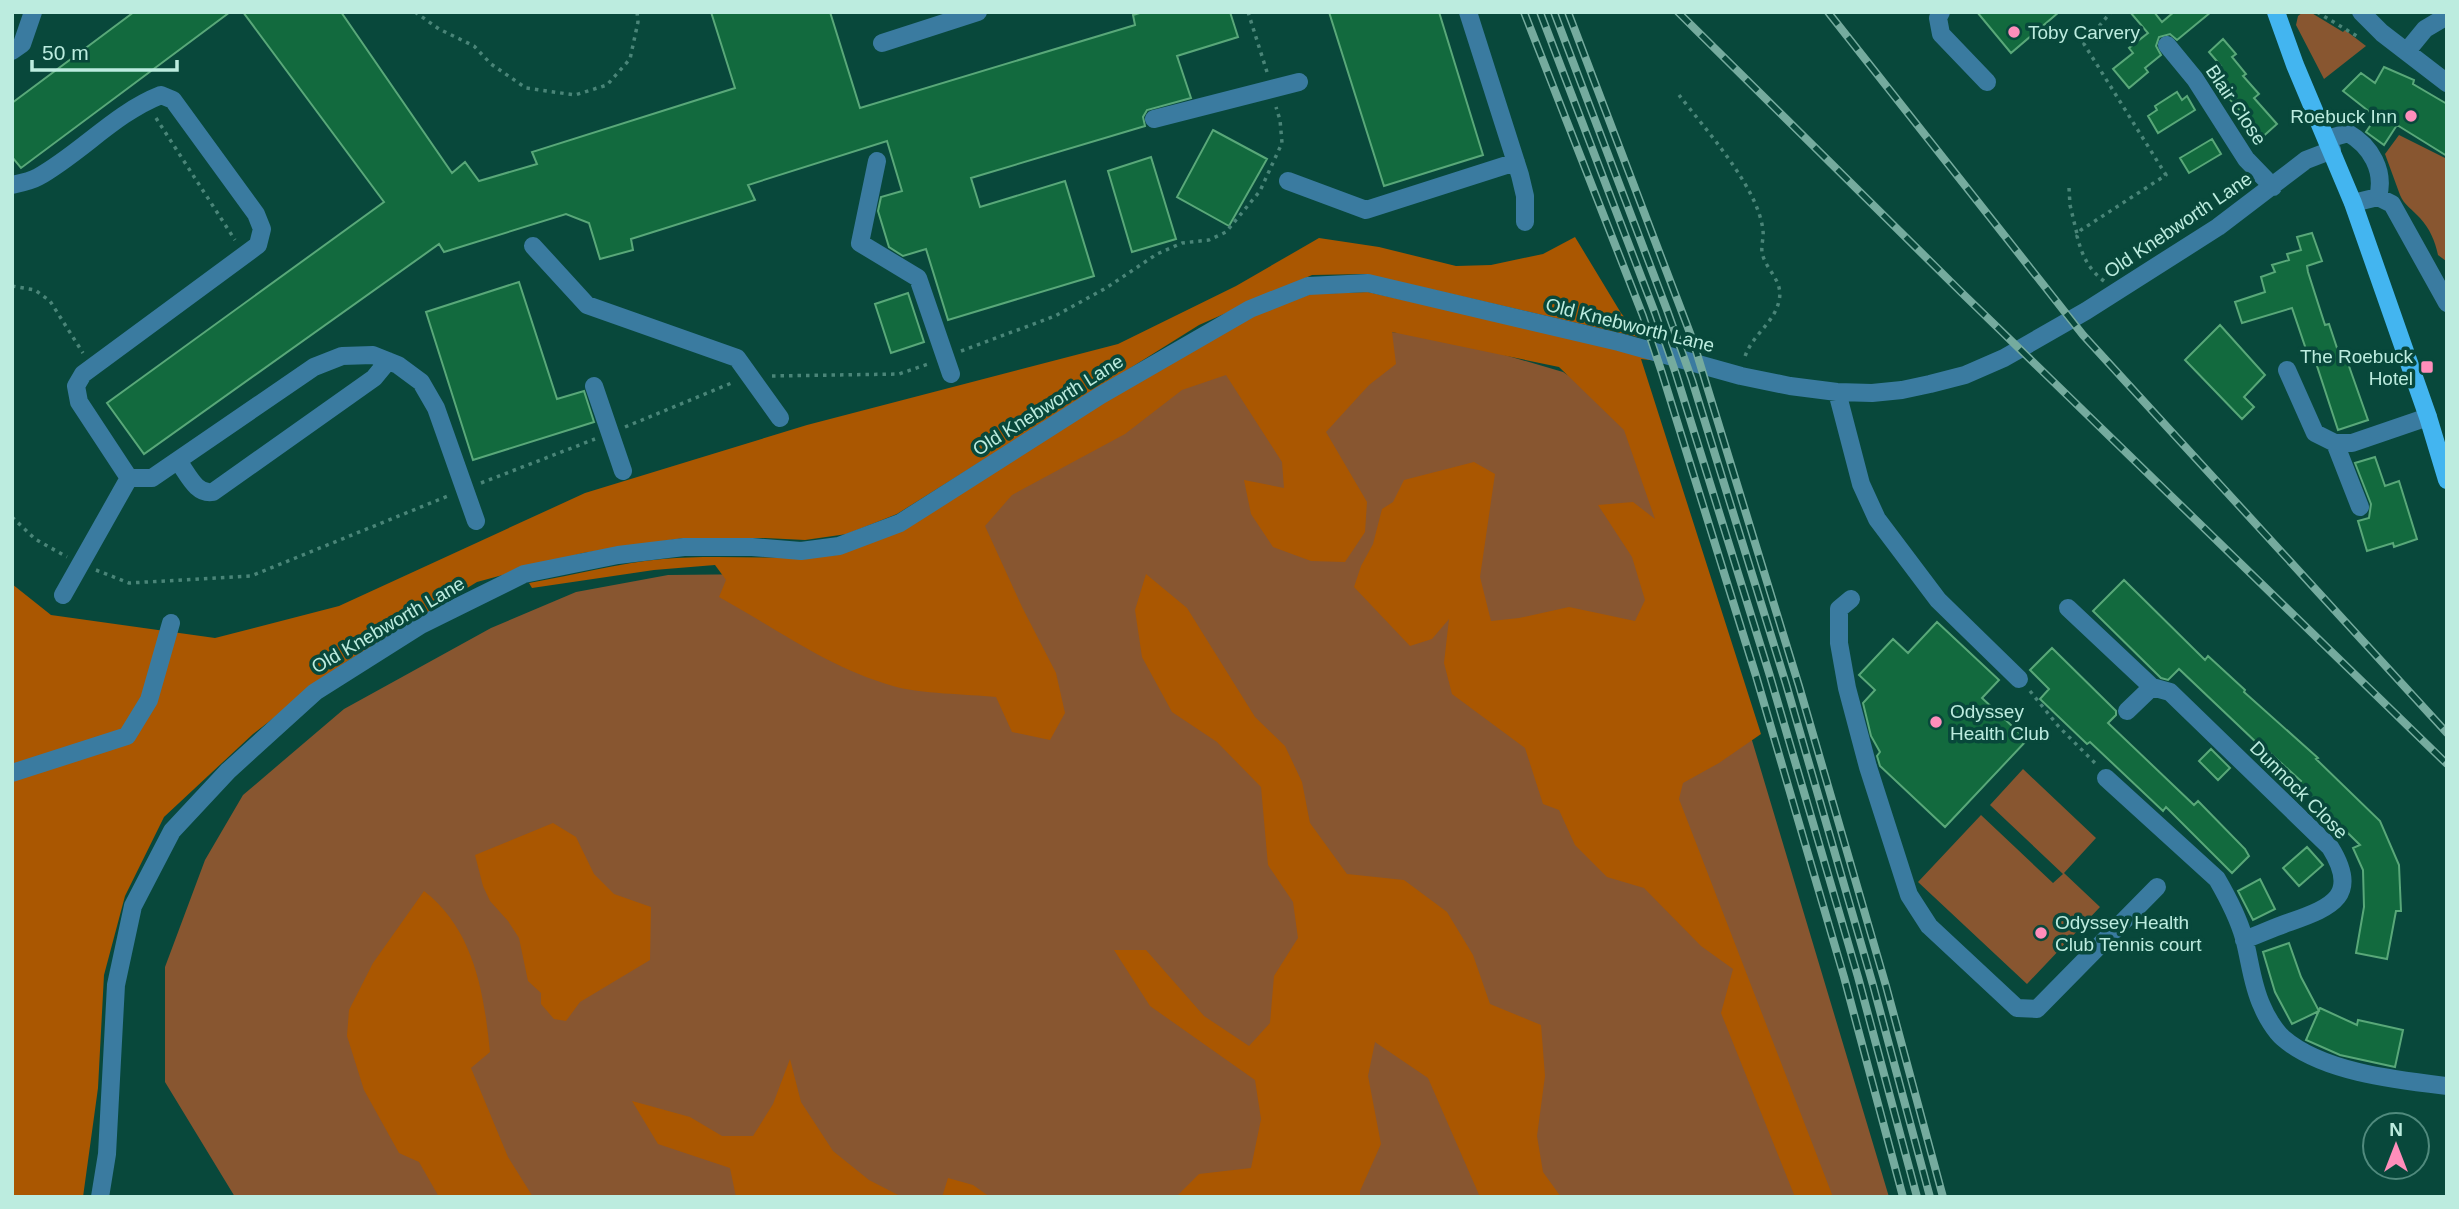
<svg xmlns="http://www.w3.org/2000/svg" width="2459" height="1209" viewBox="0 0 2459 1209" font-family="Helvetica,sans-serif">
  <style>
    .green { fill: #885630 }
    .forest { fill: #aa5701 }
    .building { fill: #126a3e; stroke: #59a879; stroke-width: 2 }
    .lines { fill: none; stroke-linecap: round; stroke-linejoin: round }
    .path { stroke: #4a8578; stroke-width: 3.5; stroke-dasharray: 3.5 5; stroke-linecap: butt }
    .minor { stroke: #3a7ba0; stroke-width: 18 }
    .major { stroke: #43b5f0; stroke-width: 18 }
    .rail-casing { stroke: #75ab9e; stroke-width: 8 }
    .rail { stroke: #08483b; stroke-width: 5; stroke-dasharray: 16; stroke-linecap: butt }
    .poi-dot { fill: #ff8ebb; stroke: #08483b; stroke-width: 2.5 }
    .labels { text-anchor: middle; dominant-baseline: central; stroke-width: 7; stroke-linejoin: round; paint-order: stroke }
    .poi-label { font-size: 19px; fill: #bcecdf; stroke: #08483b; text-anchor: start }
    .street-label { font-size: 19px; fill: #bcecdf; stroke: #08483b }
  </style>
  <rect width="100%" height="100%" fill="#08483b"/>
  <path class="green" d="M 2310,12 L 2343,32 L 2345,30 L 2366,46 L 2324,79 L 2296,25 L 2298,16 L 2303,12 Z
    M 2399,135 L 2447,159 L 2446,261 L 2438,255 C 2435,241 2430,229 2420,218 C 2413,210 2404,205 2400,195 L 2385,154 Z
    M 1268,322 L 1440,336 L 1563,372 L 1617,408 L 1676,487 L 1889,1197 L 235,1197 L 165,1082 L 165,967 L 205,860 L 243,795 L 344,709 L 491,628 L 576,592 L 668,575 L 772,574 L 874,559 Z
    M 2023,769 L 2096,838 L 2064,873 L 2100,907 L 2027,984 L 1918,882 L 1981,815 L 2053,883 L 2063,874 L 1990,805 Z"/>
  <path class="forest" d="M 1575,237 L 1621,313 L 1642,338 L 1365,274 L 1312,275 L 1199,325 L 897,514 L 847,534 L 805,540 L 765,538 L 684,538 L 583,553 L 477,582 L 346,662 L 253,734 L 164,817 L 125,896 L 104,975 L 98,1088 L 83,1197 L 12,1197 L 12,584 L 51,615 L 215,638 L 339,606 L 585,493 L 807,425 L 1118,344 L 1236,286 L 1319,238 L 1379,247 L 1456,266 L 1491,265 L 1543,254 Z
    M 1368,292 L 1700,366 L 1641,359 L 1761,734 L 1719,763 L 1683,783 L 1679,799 L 1833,1197 L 1795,1197 L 1721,1013 L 1733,969 L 1701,946 L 1644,888 L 1607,877 L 1575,845 L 1559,810 L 1543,804 L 1525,748 L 1452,694 L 1444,663 L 1449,619 L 1432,639 L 1410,646 L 1354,587 L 1361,566 L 1373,544 L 1382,509 L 1393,502 L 1404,480 L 1474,462 L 1495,474 L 1480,577 L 1491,621 L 1519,618 L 1569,607 L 1635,621 L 1645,600 L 1632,557 L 1598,505 L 1633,502 L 1655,519 L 1624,430 L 1559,367 L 1392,332 L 1396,364 L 1369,385 L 1326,432 L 1367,502 L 1365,532 L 1345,562 L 1311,561 L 1273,547 L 1251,514 L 1244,480 L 1284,488 L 1282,462 L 1226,375 L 1182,390 L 1125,434 L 1012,495 L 985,526 L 1022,607 L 1056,673 L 1065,713 L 1050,740 L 1012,732 L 996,697 C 966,694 921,694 893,686 C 829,668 777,629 719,597 L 726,580 L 715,565 L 654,570 L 532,588 L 529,583 C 574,575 619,563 663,559 C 721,554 779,561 836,555 L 1259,313 L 1311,294 Z
    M 1146,574 L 1187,608 L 1255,717 L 1285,746 L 1302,782 L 1310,823 L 1347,874 L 1404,880 L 1447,912 L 1473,955 L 1490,1004 L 1541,1025 L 1545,1076 L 1537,1136 L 1543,1172 L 1561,1197 L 1480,1197 L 1428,1078 L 1375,1042 L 1368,1076 L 1381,1144 L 1360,1191 L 1360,1197 L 1176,1197 L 1199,1174 L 1251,1168 L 1261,1119 L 1255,1080 L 1150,1006 L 1114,950 L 1146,950 L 1204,1016 L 1249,1046 L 1270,1023 L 1274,976 L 1298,938 L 1293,902 L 1268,865 L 1261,787 L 1217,742 L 1172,712 L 1142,657 L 1135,610 Z
    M 553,823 L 576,837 L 594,874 L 614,894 L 651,907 L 650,960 L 580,1002 L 566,1021 L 554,1019 L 541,1004 L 541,993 L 528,981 L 519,938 L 508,921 L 490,901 L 483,886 L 475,855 Z
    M 424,891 C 474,930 484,992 490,1052 L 471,1068 L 508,1157 L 533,1197 L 439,1197 L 419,1162 L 399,1153 L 364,1090 L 347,1036 L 349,1010 L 373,963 Z
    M 790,1059 L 801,1102 L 833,1151 L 869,1180 L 902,1197 L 736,1197 L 730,1168 L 658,1144 L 632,1101 L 690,1117 L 722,1136 L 753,1136 L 773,1104 Z
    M 948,1178 L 973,1185 L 990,1197 L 942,1197 Z"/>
  <path class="building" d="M 134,12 L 230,12 L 21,168 L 12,157 L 12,103 Z
    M 243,12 L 341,12 L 452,173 L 465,162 L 479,181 L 537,164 L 532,152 L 735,88 L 711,12 L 830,12 L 860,108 L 1135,25 L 1133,15 L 1143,12 L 1230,12 L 1238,37 L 1177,56 L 1191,98 L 1147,110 L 1143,117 L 1145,126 L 971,178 L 980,207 L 1065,181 L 1094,276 L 948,320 L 926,249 L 903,256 L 889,247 L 878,211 L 881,197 L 902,191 L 887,141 L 748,185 L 755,200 L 631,239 L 633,250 L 600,259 L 589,223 L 566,214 L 444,252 L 439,244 L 144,454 L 107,403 L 384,202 Z
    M 1329,12 L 1439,12 L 1483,155 L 1384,186 Z
    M 1977,12 L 2059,12 L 2011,53 Z
    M 2130,12 L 2154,12 L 2162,22 L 2174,12 L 2211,12 L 2177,40 L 2170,34 L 2159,37 L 2156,46 L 2161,55 L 2145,68 L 2148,72 L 2129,88 L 2113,69 L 2133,53 L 2129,48 L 2148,33 Z
    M 2223,39 L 2236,54 L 2232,57 L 2246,74 L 2243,76 L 2259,94 L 2254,98 L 2277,124 L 2259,140 L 2240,118 L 2244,115 L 2224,93 L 2227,91 L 2212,74 L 2221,66 L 2209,52 Z
    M 2384,67 L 2414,80 L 2413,84 L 2447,104 L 2447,156 L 2397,125 L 2384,145 L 2366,132 L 2376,117 L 2343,91 L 2361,73 L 2375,83 Z
    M 2177,92 L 2182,100 L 2187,96 L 2195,110 L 2158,133 L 2148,116 L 2157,110 L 2155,106 Z
    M 1213,130 L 1267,159 L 1229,226 L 1177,197 Z
    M 2212,139 L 2221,154 L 2189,173 L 2180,158 Z
    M 1151,157 L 1176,239 L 1132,252 L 1108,171 Z
    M 2312,233 L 2322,261 L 2307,266 L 2308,272 L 2325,325 L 2329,324 L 2339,354 L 2344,352 L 2368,420 L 2338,430 L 2315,360 L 2310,361 L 2292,308 L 2242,323 L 2235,302 L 2265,292 L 2261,277 L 2275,272 L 2272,265 L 2289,260 L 2287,254 L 2301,250 L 2297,237 Z
    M 519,282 L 557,399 L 584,391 L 594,422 L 473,460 L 426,312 Z
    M 908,293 L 924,342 L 891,353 L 875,304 Z
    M 2220,325 L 2265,375 L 2244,397 L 2254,407 L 2242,419 L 2185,360 Z
    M 2375,457 L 2385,486 L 2399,481 L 2417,539 L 2394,547 L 2393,543 L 2367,551 L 2358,521 L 2369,518 L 2371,504 L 2355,463 Z
    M 2124,580 L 2205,660 L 2208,656 L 2245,690 L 2244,692 L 2318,758 L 2316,759 L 2380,821 L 2399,865 L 2401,911 L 2396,911 L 2387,959 L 2356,953 L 2364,907 L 2363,870 L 2353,848 L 2360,845 L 2298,784 L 2301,781 L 2259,743 L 2258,744 L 2179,669 L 2168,680 L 2161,678 L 2093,611 Z
    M 1937,622 L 1999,680 L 1982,698 L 2027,740 L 1945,827 L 1880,766 L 1877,756 L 1880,752 L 1871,736 L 1863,703 L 1875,690 L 1859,675 L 1893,639 L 1908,653 Z
    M 2052,648 L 2116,711 L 2116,715 L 2108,723 L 2194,805 L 2198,801 L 2245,849 L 2249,856 L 2232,873 L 2166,807 L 2163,811 L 2090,742 L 2087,744 L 2040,699 L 2049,689 L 2030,670 Z
    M 2211,749 L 2230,768 L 2218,780 L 2199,761 Z
    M 2307,847 L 2323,865 L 2299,886 L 2283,868 Z
    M 2260,879 L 2275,909 L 2253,920 L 2238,891 Z
    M 2289,943 L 2301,977 L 2319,1011 L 2292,1024 L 2275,992 L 2263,952 Z
    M 2320,1008 L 2357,1025 L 2358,1020 L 2403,1030 L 2395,1067 L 2340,1055 L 2306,1040 Z"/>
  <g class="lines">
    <path class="path" d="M 415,12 L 439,29 L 474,46 L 491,64 L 526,88 L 575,95 L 607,85 L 630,59 L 638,22 L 637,12
      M 1248,12 L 1267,72
      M 2317,12 L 2360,38
      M 1679,95 C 1705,129 1759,188 1763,231 C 1764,237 1761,245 1762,252 C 1765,270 1784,280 1779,301 C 1774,324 1750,336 1744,360
      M 156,118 L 235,240
      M 2069,188 L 2070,205 L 2077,234
      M 2104,281 C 2088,269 2082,255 2077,236 L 2081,230 L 2166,175 L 2084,44 L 2111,12
      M 12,286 L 35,290 L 50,301 L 83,353
      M 961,351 L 1055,316 L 1106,288 L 1157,254 L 1182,243 L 1209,240 L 1226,232 L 1260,191 L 1282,143 L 1280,120 L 1276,107
      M 772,376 L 899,374 L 931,363
      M 625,427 L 734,382
      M 481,483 L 595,439
      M 12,517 L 35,539 L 67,557
      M 96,570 L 129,583 L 251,576 L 448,496
      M 2030,691 L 2059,727 L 2095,763"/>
    <path class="minor" d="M 1468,12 L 1520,175 L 1525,196 L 1525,222
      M 1941,12 L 1938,18 L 1941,34 L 1987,82
      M 2361,12 L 2382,33 L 2447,83
      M 882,43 L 978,12
      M 2167,45 L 2195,79 L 2246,159 L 2273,187
      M 12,51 L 22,44 L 33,12
      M 2407,51 L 2425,29 L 2447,16
      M 1154,119 L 1299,82
      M 2327,139 L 2348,133 C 2371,146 2385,171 2378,197
      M 877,161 L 860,243 L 918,278 L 951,374
      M 1288,181 L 1366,210 L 1516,162
      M 12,185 C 21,183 31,181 38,177 C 81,153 115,113 161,95 L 173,100 L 256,214 L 262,229 L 258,245 L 83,374 L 76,386 L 79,402 L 129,478
      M 2353,203 L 2378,197 L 2392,204 L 2447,303
      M 533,246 L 587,305 L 737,358 L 780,418
      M 2287,370 L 2315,433 L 2335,443 L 2352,443 L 2428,417
      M 594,386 L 623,471
      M 1837,392 L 1861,484 L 1877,519 L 1938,600 L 2019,679
      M 2335,443 L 2360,507
      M 178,461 C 188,474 196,495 213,492 L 374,378 L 388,361
      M 129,478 L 152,478 L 314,367 L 342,356 L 373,355 L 398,365 L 421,382 L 436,408 L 476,521
      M 63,595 L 129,478
      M 1851,599 L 1839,609 L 1839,643 L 1847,688 L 1868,767 L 1909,895 L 1929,926 L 2017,1008 L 2037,1009 L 2157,887
      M 2068,608 L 2152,687 L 2170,692 L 2330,847 C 2360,895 2333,907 2290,922 C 2275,927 2260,934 2244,940
      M 2127,711 L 2152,687
      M 12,773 L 127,736 L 149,700 L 171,623
      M 2106,778 L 2217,879 C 2228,898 2238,917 2244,938 C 2250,960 2252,985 2262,1006 C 2266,1016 2275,1031 2283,1038 C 2322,1072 2396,1080 2447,1086
      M 100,1197 L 107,1154 L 116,985 L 133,906 L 172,831 L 228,771 L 315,692 L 421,625 L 524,574 L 618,555 L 684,547 L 752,547 L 801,551 L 839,546 L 900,523 L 1101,395 L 1250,309 L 1308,286 L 1368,283 L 1619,342 L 1741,376 L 1790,386 L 1837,392 L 1872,393 L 1902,390 L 1930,384 L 1965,375 L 2004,358 L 2086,311 L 2218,227 L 2306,160 L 2332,150"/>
    <path class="major" d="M 2276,12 L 2295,65 L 2353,203 L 2428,417 L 2447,480"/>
    <defs>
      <path id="rail" d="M 1524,12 L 1643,316 L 1662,373 L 1756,676 L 1844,977 L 1903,1197
        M 1540,12 L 1655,313 L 1676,374 L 1770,676 L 1858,977 L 1917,1197
        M 1554,12 L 1667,310 L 1692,380 L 1786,684 L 1873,985 L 1930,1197
        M 1568,12 L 1693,341 L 1799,686 L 1886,986 L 1943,1197
        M 1678,12 L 1962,293 L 2447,764
        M 1828,12 L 2083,335 L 2447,733"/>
    </defs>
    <use href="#rail" class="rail-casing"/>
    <use href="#rail" class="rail"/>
  </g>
  <g class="poi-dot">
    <circle cx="2014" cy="32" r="7"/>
    <circle cx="2411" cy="116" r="7"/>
    <rect x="2420" y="360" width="14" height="14" rx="3.5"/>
    <circle cx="1936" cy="722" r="7"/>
    <circle cx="2041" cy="933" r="7"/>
  </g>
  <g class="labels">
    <g class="poi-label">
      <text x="2028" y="32">Toby Carvery</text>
      <text x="2397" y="116" text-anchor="end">Roebuck Inn</text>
      <text x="2413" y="356" text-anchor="end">The Roebuck<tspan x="2413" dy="22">Hotel</tspan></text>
      <text x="1950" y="711">Odyssey<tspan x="1950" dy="22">Health Club</tspan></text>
      <text x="2055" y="922">Odyssey Health<tspan x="2055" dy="22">Club Tennis court</tspan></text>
    </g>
    <g class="street-label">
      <text transform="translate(2236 105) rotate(56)">Blair Close</text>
      <text transform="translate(2178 225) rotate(-34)">Old Knebworth Lane</text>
      <text transform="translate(1630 325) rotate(14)">Old Knebworth Lane</text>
      <text transform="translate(1048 405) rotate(-32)">Old Knebworth Lane</text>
      <text transform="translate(388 625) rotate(-30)">Old Knebworth Lane</text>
      <text transform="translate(2299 790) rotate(45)">Dunnock Close</text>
    </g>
  </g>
  <rect width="2459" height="1209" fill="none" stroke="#bcecdf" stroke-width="28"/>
  <g transform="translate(2396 1146)"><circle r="33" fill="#08483b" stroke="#508a7d" stroke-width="2"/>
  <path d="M0-5L12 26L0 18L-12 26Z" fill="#ff8ebb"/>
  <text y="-10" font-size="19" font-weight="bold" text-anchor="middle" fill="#bcecdf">N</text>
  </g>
  <path d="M32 60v10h145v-10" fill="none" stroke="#bcecdf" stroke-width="3.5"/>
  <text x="42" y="60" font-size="21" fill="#bcecdf" stroke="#08483b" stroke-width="5" paint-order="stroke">50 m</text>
</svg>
